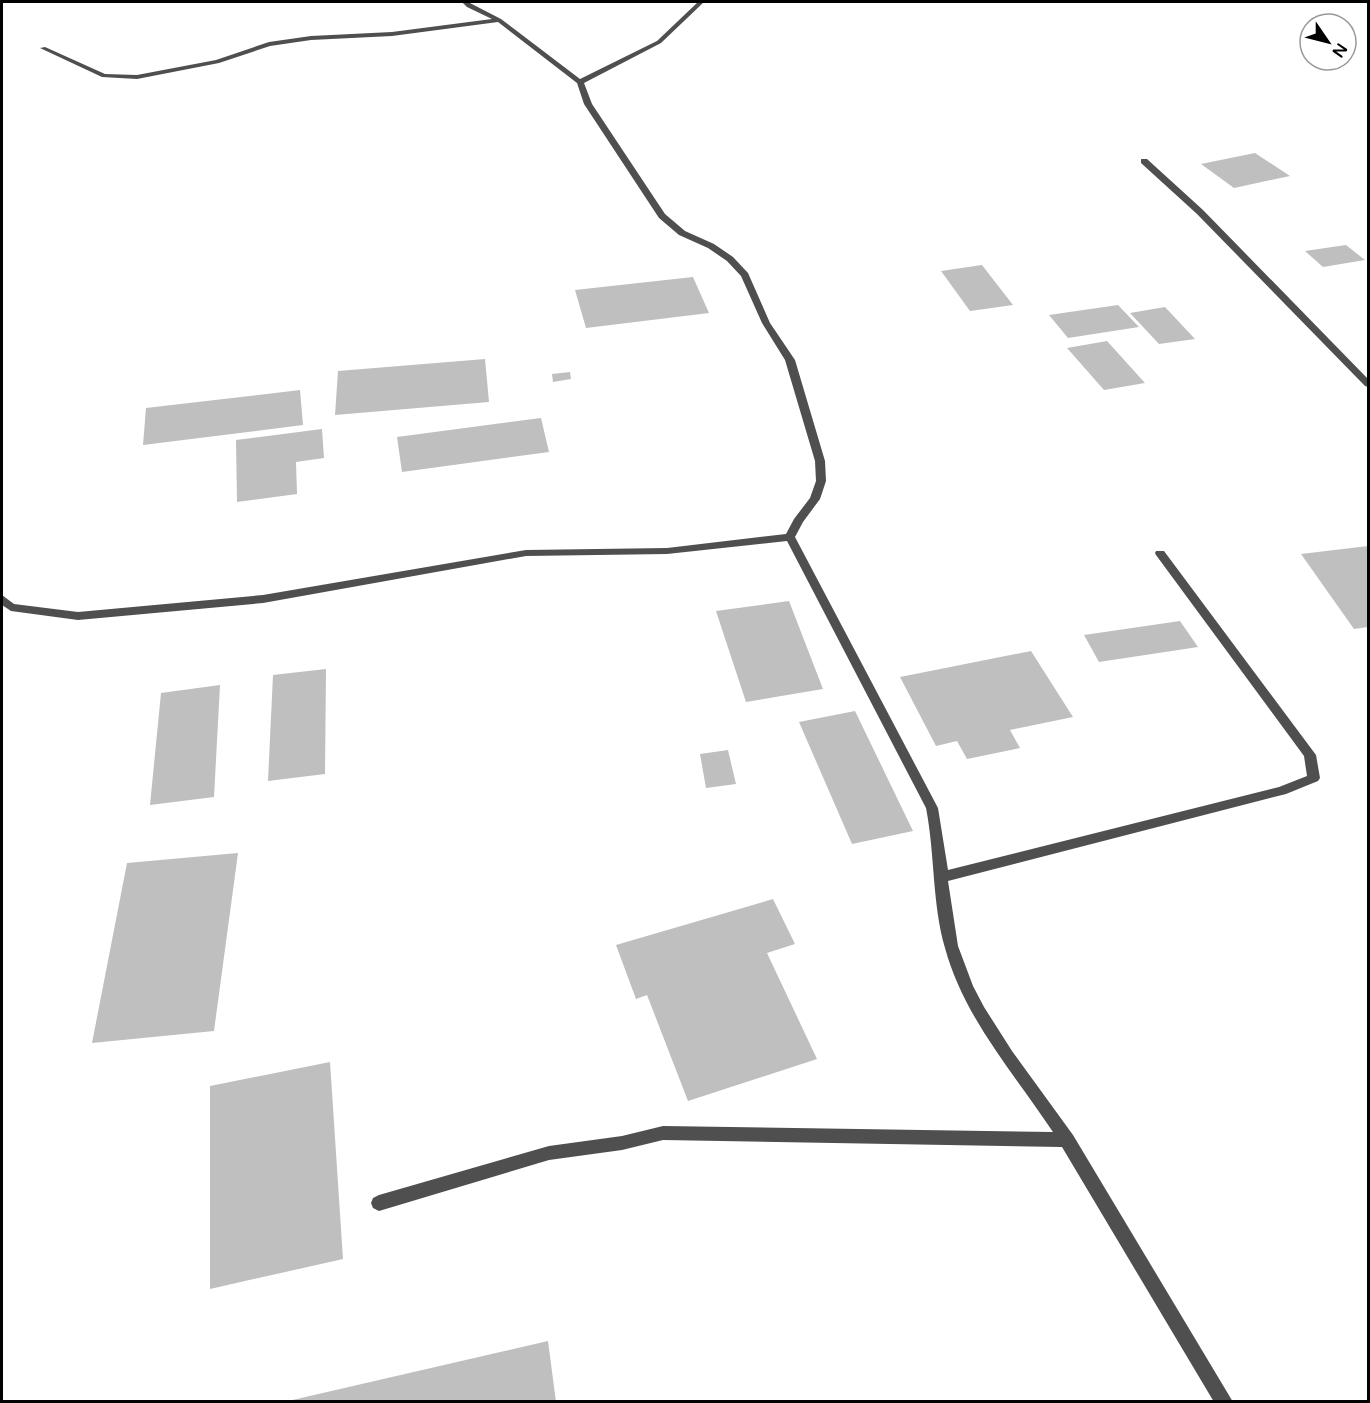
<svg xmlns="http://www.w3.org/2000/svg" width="1370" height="1403" viewBox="0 0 1370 1403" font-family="'Varela Round',sans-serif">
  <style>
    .building { fill: #bfbfbf }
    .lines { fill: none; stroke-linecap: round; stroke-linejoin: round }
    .street { fill: #4f4f4f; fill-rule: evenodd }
  </style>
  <rect width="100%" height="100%" fill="#fff"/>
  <path class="building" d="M 1255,153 L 1290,176 L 1234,188 L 1201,164 Z
    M 1346,245 L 1365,260 L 1323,267 L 1305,251 Z
    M 982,265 L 1013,305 L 970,311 L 941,271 Z
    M 693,277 L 709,313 L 586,328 L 575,290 Z
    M 1118,305 L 1139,327 L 1068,338 L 1049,315 Z
    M 1165,307 L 1195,339 L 1159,344 L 1130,313 Z
    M 1107,341 L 1145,383 L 1104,390 L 1067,348 Z
    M 485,359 L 489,402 L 335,415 L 338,371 Z
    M 570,372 L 571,379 L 553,382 L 552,374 Z
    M 300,390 L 303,425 L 143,445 L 146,408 Z
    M 541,418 L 549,452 L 402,472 L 397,437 Z
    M 322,429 L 324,458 L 296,462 L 297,494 L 237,502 L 236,440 Z
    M 1368,546 L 1368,627 L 1354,629 L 1301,554 Z
    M 789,601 L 823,689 L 746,702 L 716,611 Z
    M 1180,621 L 1198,647 L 1099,662 L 1084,635 Z
    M 1031,651 L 1073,717 L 1010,730 L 1020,748 L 967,759 L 957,741 L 936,746 L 900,677 Z
    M 326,669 L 325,774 L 268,781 L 273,675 Z
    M 220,685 L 214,797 L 150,805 L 161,693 Z
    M 855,711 L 913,831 L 852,844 L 799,722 Z
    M 728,750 L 736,784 L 706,788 L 700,754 Z
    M 238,853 L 214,1031 L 92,1043 L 127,863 Z
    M 773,899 L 795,944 L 767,953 L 817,1059 L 688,1101 L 647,995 L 636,999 L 616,945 Z
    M 330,1062 L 343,1259 L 210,1289 L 210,1086 Z
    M 548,1341 L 556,1402 L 288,1402 L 288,1401 Z"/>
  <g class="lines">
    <path class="street" d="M 462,2 L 468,2 L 501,19 L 580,79 L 657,41 L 698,2 L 704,2 L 661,43 L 584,83 L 592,104 L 665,214 L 685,231 L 714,244 L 733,257 L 748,273 L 770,323 L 795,360 L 825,461 L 826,481 L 820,499 L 803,522 L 795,537 L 938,808 L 948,870 L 1279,787 L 1307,776 L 1304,756 L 1156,555 L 1155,553 L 1156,551 L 1164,551 L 1316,755 L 1320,778 L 1318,781 L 1286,794 L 948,881 L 958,946 L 973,986 L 984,1007 L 1012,1051 L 1073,1135 L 1233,1402 L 1214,1402 L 1062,1147 L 663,1140 L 622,1150 L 549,1160 L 379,1211 L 373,1208 L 371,1203 L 373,1198 L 379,1195 L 549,1146 L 622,1136 L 663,1126 L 1053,1132 C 1014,1073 964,1018 945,948 C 932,903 935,854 926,808 L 787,541 L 667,554 L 526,556 L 263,603 L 78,620 L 11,611 L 2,605 L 2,595 L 14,604 L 78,612 L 263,595 L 526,550 L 667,548 L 786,534 L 794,519 L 810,498 L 816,481 L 815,461 L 785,360 L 762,323 L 741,276 L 727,261 L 708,248 L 679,235 L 659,218 L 584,104 L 577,83 L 498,22 L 392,36 L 311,40 L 270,46 L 219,63 L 137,79 L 102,77 L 40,48 L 45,47 L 105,74 L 137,75 L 216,60 L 269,42 L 311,36 L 392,32 L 492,19 L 467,7 Z
      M 1141,159 L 1147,159 L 1203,210 L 1368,379 L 1368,387 L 1365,386 L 1197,214 L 1141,163 Z"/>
  </g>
  <rect width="1370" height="1403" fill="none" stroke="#000000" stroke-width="6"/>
  <g transform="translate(1328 42) rotate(125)"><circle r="28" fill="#ffffff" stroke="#999999" stroke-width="1.5"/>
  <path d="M0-4.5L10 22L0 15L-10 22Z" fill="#000000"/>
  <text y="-9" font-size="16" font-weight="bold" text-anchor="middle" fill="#000000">N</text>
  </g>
</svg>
